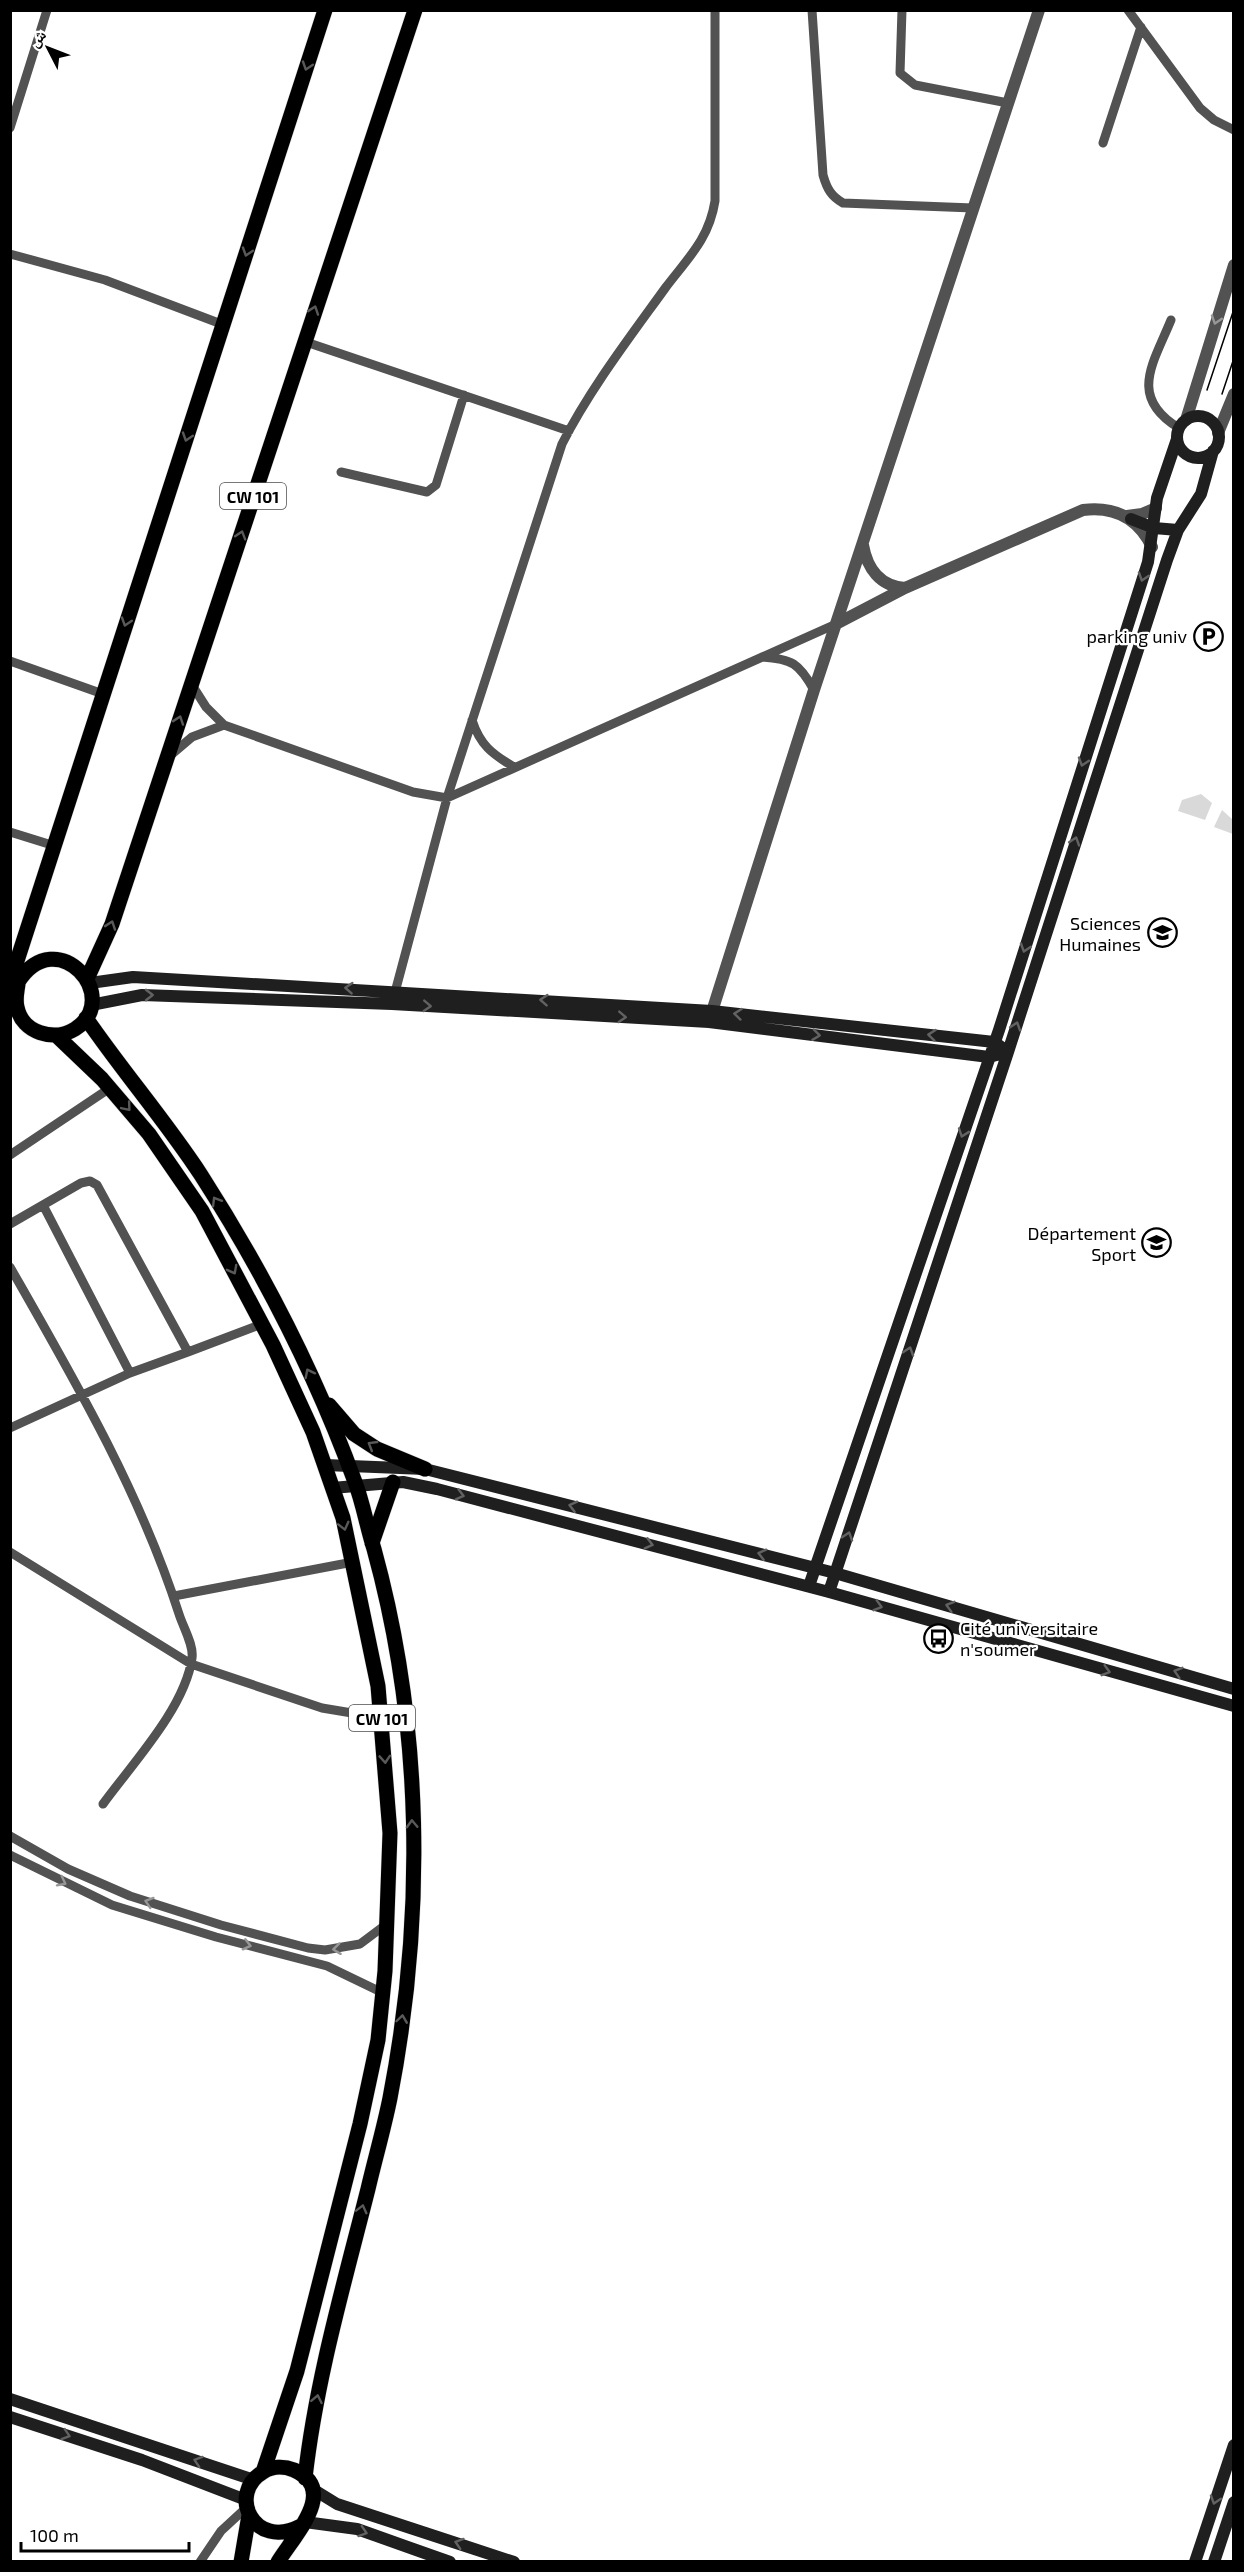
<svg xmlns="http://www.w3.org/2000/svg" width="1244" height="2572" viewBox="0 0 1244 2572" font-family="'Exo 2','Noto Naskh Arabic',sans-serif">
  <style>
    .green { fill: #d9d9d9 }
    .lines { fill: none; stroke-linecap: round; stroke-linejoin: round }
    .primary-casing { stroke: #dbdbdb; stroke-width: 16 }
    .minor { stroke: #525252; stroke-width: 9 }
    .tertiary { stroke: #525252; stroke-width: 12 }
    .secondary { stroke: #1f1f1f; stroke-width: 12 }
    .primary { stroke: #000; stroke-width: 15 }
    .tram { stroke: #000; stroke-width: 1.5 }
    .oneway { stroke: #595959 }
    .oneway2 { stroke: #979797 }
    .oneway3 { stroke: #626262 }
    .labels { text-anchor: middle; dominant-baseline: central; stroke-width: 4.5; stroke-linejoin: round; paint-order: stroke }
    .shield { fill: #fff; stroke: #4c4c4c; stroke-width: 1.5 }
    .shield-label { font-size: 16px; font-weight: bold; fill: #000 }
    .poi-label { font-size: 18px; fill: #000; stroke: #fff; text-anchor: end }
  </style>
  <rect width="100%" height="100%" fill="#fff"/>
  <path class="green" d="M 1201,794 L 1212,803 L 1205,820 L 1178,811 L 1182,800 Z
    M 1222,810 L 1233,820 L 1233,834 L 1214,827 Z"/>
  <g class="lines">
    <defs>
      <path id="primary" d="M 87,979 L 112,924 L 415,10
        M 18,982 C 57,921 124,998 75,1029 C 54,1042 22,1033 17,1007 C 15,999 17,992 18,984 C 18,979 15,973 15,967 L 325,10
        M 86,1018 C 123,1072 165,1120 201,1175 C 262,1270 316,1375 355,1482 C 363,1503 367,1527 374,1549 C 423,1727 425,1917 390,2098 C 384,2128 375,2159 368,2189 C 344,2284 316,2380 305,2478
        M 57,1036 L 102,1079 L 149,1134 L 202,1211 L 273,1345 L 313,1432 L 343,1518 L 378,1686 L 390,1833 L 385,1971 L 378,2040 L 360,2124 L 297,2371 L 263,2472
        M 329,1405 L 354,1434 L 377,1449 L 425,1469
        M 372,1543 L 393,1482
        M 241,2562 L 249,2515
        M 278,2562 C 292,2538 340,2490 294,2470 C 284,2466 272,2466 263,2472 C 227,2493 253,2551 301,2526"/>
    </defs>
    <use href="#primary" class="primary-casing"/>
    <path class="minor" d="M 812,10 L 823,175 C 827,189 831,196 843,203 L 973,208
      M 902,10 L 900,73 L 915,85 L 1008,103
      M 1128,10 L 1200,108 L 1214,120 L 1234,130
      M 10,128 L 47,10
      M 1103,143 L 1141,27
      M 10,254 L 105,280 L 224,325
      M 1171,320 C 1153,364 1128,397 1179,428
      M 303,341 L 569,431
      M 341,472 L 427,492 L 436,485 L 464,395
      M 762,657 C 792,659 799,663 814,690
      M 10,661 L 103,694
      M 192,685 L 206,707 L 224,725 L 413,792 L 447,798 L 836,624
      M 472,720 C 480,745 492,754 514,767
      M 172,754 L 192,737 L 224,725
      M 10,832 L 55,846
      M 394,996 L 447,798 L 562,444 C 590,389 630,337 666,287 C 688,258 709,239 715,201 L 715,10
      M 10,1155 L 110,1088
      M 43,1205 L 130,1373
      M 10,1224 L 81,1183 L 90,1181 L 97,1185 L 188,1352 L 130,1373 L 10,1428
      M 10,1267 C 74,1379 140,1492 179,1614 C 183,1627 194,1645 192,1658 C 185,1708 132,1764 103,1804
      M 188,1352 L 262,1324
      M 10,1552 L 191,1664 L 322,1708 L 382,1718
      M 174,1596 L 353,1562
      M 10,1836 L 68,1869 L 130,1896 L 221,1925 L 308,1948 L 325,1950 L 360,1944 L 388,1923
      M 10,1855 L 112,1905 L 216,1937 L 327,1966 L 383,1993
      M 200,2562 L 221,2531 L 247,2507"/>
    <path class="tertiary" d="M 1186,420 L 1234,265
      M 1218,433 L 1234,394
      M 1127,516 L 1142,514 L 1156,508
      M 863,545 C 867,568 880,586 905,588
      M 836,624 L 905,588 L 1083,510 C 1115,506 1138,518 1152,547
      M 709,1021 L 814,690 L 1039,10"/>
    <path class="secondary" d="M1177 437a21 21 0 1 1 42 0a21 21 0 1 1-42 0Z
      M 1131,519 L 1154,528 L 1178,530
      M 90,983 L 133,977 L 712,1011 L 994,1042 L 1008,1052 L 989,1057 L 709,1022 L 392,1004 L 142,995 L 91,1005
      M 325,1465 L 425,1469 L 835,1573 L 1234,1689
      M 332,1488 L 403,1482 L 437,1489 L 829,1592 L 1234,1706
      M 809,1586 L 999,1030 L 1148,562 L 1157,498 L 1177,439
      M 829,1592 L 1008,1052 L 1167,560 L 1178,530 L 1201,494 L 1213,451
      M 10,2399 L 254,2480
      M 10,2417 L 142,2460 L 246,2500
      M 311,2488 L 337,2504 L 514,2562
      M 305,2522 L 357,2529 L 450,2562
      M 1195,2562 L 1234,2445
      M 1214,2562 L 1234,2502"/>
    <use href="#primary" class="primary"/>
    <path class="tram" d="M 1207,390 L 1234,309
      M 1222,394 L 1234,358"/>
  </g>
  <defs><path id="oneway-chevron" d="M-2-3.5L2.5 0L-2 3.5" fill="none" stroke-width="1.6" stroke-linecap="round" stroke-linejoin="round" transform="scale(1.5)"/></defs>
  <g class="oneway">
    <use href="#oneway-chevron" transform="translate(307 66) rotate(108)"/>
    <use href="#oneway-chevron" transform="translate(247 252) rotate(108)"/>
    <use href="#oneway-chevron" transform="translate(314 310) rotate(-71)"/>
    <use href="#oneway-chevron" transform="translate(187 437) rotate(108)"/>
    <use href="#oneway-chevron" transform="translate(241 535) rotate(-73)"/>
    <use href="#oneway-chevron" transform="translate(126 622) rotate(108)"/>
    <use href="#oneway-chevron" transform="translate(179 720) rotate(-71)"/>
    <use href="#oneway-chevron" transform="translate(111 925) rotate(-71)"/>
    <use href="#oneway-chevron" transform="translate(127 1107) rotate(50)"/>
    <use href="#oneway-chevron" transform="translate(216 1201) rotate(-121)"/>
    <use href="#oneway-chevron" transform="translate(233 1270) rotate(62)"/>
    <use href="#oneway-chevron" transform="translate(309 1373) rotate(-117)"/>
    <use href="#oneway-chevron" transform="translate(372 1445) rotate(-149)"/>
    <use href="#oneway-chevron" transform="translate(344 1526) rotate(76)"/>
    <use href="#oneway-chevron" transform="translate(385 1759) rotate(86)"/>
    <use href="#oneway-chevron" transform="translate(412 1824) rotate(-92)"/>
    <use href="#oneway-chevron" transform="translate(402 2019) rotate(-82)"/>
    <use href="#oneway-chevron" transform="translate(362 2209) rotate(-76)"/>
    <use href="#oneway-chevron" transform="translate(317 2399) rotate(-79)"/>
  </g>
  <g class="oneway2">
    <use href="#oneway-chevron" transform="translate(1216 320) rotate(108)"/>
    <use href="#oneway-chevron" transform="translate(62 1882) rotate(27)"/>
    <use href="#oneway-chevron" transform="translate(149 1902) rotate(-162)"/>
    <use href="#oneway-chevron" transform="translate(247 1945) rotate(14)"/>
    <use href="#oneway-chevron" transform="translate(337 1949) rotate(173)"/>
  </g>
  <g class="oneway3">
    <use href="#oneway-chevron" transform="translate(1143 577) rotate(108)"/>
    <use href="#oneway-chevron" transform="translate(1083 762) rotate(108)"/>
    <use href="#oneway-chevron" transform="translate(1075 841) rotate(-72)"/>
    <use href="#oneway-chevron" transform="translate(1025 948) rotate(108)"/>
    <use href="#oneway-chevron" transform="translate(349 988) rotate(-176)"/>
    <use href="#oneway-chevron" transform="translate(149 995)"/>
    <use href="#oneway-chevron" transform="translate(544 1000) rotate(-176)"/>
    <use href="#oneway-chevron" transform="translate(427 1006) rotate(3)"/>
    <use href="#oneway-chevron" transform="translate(738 1014) rotate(-174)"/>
    <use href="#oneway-chevron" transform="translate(622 1017) rotate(3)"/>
    <use href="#oneway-chevron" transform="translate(1016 1026) rotate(-72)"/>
    <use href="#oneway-chevron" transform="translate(816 1035) rotate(7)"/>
    <use href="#oneway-chevron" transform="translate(932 1035) rotate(-174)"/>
    <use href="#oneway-chevron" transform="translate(963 1133) rotate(109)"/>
    <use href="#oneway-chevron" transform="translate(909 1351) rotate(-72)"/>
    <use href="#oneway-chevron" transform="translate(460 1495) rotate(15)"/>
    <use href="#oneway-chevron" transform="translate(573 1506) rotate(-166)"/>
    <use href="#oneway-chevron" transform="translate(848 1536) rotate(-72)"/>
    <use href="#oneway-chevron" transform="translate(649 1544) rotate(15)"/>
    <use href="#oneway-chevron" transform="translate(762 1554) rotate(-166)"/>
    <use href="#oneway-chevron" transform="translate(878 1606) rotate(16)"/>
    <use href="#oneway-chevron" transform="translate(950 1606) rotate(-164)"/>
    <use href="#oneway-chevron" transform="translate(1106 1671) rotate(16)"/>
    <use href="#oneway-chevron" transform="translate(1178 1672) rotate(-163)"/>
    <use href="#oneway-chevron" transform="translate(66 2435) rotate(18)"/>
    <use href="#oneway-chevron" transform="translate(198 2461) rotate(-162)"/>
    <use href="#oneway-chevron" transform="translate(1215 2500) rotate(108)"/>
    <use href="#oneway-chevron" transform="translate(363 2532) rotate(18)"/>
    <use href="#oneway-chevron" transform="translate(459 2543) rotate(-162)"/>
  </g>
  <defs>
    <symbol id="parking-ring" viewBox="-11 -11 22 22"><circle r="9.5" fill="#fff" stroke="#000" stroke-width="1.5"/><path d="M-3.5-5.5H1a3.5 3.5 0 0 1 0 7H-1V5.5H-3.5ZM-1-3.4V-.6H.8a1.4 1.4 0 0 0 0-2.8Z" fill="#000"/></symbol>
    <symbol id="university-ring" viewBox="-11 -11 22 22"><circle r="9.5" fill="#fff" stroke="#000" stroke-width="1.5"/><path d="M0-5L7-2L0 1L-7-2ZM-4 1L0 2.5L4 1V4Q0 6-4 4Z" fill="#000"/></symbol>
    <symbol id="bus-ring" viewBox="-11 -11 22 22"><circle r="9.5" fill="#fff" stroke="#000" stroke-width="1.5"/><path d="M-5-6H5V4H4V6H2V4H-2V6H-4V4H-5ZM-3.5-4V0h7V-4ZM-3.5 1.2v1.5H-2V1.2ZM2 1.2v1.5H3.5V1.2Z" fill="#000"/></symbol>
  </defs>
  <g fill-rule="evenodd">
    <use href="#parking-ring" x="1192" y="620" width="33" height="33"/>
    <use href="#university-ring" x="1146" y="916" width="33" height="33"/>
    <use href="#university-ring" x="1140" y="1226" width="33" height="33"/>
    <use href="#bus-ring" x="922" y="1622" width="33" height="33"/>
  </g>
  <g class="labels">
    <g class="shield">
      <rect x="220" y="483" width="66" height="26" rx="4.5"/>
      <rect x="349" y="1705" width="66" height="26" rx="4.5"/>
    </g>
    <g class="shield-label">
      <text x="253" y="496">CW 101</text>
      <text x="382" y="1718">CW 101</text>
    </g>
    <g class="poi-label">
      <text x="1187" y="636">parking univ</text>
      <text x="1141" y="923">Sciences<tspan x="1141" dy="21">Humaines</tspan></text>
      <text x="1136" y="1233">Département<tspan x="1136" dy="21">Sport</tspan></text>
      <text x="960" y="1628" text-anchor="start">Cité universitaire<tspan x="960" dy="21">n'soumer</tspan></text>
    </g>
  </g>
  <rect width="1244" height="2572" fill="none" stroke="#000000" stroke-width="24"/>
  <g transform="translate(48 48) rotate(312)" stroke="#ffffff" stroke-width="4.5" paint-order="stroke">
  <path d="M0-4.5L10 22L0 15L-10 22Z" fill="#000000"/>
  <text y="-9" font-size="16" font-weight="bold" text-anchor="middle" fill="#000000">ش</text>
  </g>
  <path d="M21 2542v9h168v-9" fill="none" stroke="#000000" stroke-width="3"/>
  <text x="30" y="2542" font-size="18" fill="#000000" stroke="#ffffff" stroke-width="4.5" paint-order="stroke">100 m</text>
</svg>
